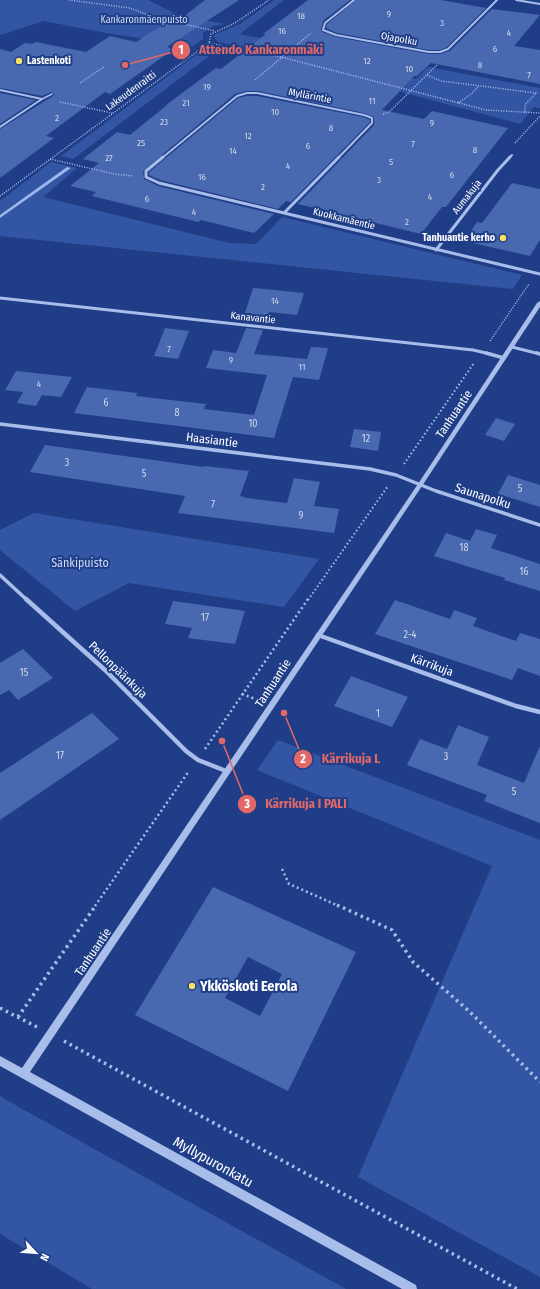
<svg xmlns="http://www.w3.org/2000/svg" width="540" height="1289" viewBox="0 0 540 1289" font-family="'Fira Sans Condensed',sans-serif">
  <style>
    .green { fill: #3356a4 }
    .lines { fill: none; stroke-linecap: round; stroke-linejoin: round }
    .stream { fill: #9db6eb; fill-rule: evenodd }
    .building { fill: #4868af; fill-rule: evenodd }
    .path-far3 { stroke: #a9bdea; stroke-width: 1.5; stroke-dasharray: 1 1.5; stroke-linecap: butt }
    .path-far2 { stroke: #a9bdea; stroke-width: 2; stroke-dasharray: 1.5 2.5; stroke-linecap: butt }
    .path-far1 { stroke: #a9bdea; stroke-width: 2.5; stroke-dasharray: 2 3; stroke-linecap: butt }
    .path { stroke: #a9bdea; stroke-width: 3.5; stroke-dasharray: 2.5 4; stroke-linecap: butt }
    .service { stroke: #a9bdea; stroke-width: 1.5 }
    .minor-far3 { stroke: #a9bdea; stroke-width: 2 }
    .minor-far2 { stroke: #a9bdea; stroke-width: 3 }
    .minor-far1 { stroke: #a9bdea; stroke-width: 3.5 }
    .minor { stroke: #a9bdea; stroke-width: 4.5 }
    .tertiary { fill: #a9bdea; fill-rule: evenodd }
    .poi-dot { fill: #f8e36a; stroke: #203e87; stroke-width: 1.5 }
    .labels { text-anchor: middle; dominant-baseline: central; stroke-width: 4; stroke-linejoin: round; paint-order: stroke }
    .far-number-label { font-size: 9px; fill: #d1d9eb }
    .far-park-label { font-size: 10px; fill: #cedbf7; stroke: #203e87 }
    .far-street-label { font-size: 10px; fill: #fff; stroke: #203e87 }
    .far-poi-label { font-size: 10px; font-weight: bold; fill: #fff; stroke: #203e87; text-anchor: start }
    .number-label { font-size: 10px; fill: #d1d9eb }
    .street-label { font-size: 12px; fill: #fff; stroke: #203e87 }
    .park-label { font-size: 12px; fill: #cedbf7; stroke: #203e87 }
    .near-poi-label { font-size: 14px; font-weight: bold; fill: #fff; stroke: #203e87; text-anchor: start }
    .near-street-label { font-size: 14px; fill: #fff; stroke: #203e87 }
    .leader { fill: none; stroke: #e26868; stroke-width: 1.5 }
    .callout-dot { fill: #e26868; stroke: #203e87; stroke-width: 1.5 }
    .mark-label { font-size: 12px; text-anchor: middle; font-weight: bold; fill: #fff }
    .callout-label { font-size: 13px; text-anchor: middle; font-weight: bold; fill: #e26868; stroke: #203e87; stroke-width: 4; stroke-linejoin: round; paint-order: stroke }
  </style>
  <rect width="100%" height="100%" fill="#203e87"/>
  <path class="green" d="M 0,0 L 148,0 L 180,16 L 225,24 L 213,26 L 203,33 L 203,39 L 193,46 L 106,33 L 44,21 L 0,35 Z
    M 274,0 L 284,0 L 240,34 L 290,44 L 275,53 L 218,42 L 213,36 L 216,34 L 240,24 Z
    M 211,46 L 267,57 L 263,61 L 216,51 L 73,159 L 61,156 L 207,47 Z
    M 291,55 L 416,79 L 428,67 L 540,88 L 540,108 L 534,107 L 520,124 L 398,91 Z
    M 51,162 L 77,168 L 43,197 L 229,243 L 256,244 L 282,217 L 522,275 L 513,289 L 0,236 L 0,201 Z
    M 34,513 L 319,559 L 284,607 L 129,583 L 75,611 L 0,550 L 0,530 Z
    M 278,740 L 540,840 L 540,1277 L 358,1177 L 492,866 L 257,770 Z
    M 0,1096 L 19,1107 L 346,1289 L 92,1289 L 0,1234 Z"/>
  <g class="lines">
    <path class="stream" d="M 67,167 L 71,168 L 0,218 L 0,215 Z"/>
  </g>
  <path class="building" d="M 205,0 L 239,0 L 167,47 L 174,49 L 110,94 L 105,92 L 46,136 L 54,138 L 0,178 L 0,129 L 53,96 L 54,94 L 51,92 L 42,96 L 0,88 L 0,49 L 11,52 L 25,43 L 32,44 L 36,42 L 86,52 L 110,36 L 136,42 L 167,22 L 174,24 Z
    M 308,0 L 350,0 L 323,21 L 321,30 L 322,32 L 336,37 L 429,54 L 440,54 L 450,51 L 492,9 L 540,15 L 514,46 L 540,50 L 540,84 L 431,63 L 417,76 L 414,76 L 382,110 L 424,119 L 432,111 L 508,128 L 446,207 L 442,207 L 421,234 L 298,204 L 374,125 L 374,117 L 364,113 L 258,91 L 246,91 L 235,94 L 143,171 L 144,179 L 158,186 L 274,214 L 254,233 L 201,220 L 198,222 L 92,196 L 96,192 L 70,186 L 99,163 L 83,159 L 117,132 L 130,135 L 167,105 L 166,105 L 216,68 L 221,69 L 266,34 L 263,34 Z
    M 356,0 L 441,0 L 486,8 L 447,47 L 440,50 L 429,50 L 337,33 L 326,28 L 327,24 Z
    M 0,93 L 36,100 L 0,124 Z
    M 247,96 L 257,96 L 363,117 L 370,120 L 370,122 L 291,202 L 286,201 L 278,209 L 160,180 L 149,175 L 149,172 L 238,98 Z
    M 512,183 L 540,189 L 540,240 L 530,256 L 464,241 L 477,222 L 482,223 Z
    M 253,288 L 304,293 L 297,315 L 269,312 L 265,324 L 248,322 L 251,313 L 245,313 Z
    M 165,328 L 189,331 L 178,359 L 154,356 Z
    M 246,328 L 263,330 L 254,354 L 307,359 L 311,347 L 328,348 L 319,380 L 293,377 L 274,438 L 74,413 L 87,387 L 137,393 L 136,396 L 206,404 L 204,409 L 254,415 L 267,375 L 206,368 L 213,350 L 236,353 Z
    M 16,371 L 72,377 L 61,397 L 42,395 L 36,406 L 17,403 L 23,392 L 5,390 Z
    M 496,418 L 515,424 L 504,441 L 485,435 Z
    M 354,429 L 381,432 L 378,451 L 350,447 Z
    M 45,445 L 204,467 L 204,466 L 249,471 L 240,496 L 247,498 L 287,503 L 294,478 L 320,482 L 314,506 L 339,509 L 334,533 L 178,513 L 185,496 L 30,472 Z
    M 508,475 L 540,485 L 540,507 L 498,494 Z
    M 476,529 L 497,535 L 491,548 L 540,564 L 540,591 L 504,580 L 505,578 L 434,556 L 446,533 L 470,541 Z
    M 395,600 L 450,619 L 454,610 L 477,618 L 473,626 L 516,641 L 520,633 L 540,639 L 540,676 L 518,668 L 512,680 L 375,634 Z
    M 173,601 L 245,611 L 235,644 L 188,638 L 192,628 L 165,624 Z
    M 23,649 L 53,678 L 18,700 L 9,690 L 0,695 L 0,663 Z
    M 351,676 L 408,697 L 392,727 L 334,706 Z
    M 92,713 L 119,739 L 0,820 L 0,773 Z
    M 458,725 L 489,737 L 477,765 L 524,783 L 540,746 L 540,823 L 484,801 L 487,795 L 407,765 L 420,739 L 447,749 Z
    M 213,887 L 356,952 L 288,1091 L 135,1015 ZM 248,957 L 282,974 L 260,1016 L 225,998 Z"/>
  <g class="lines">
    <path class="path-far3" d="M 69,0 L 130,8 L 153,17 L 215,31
      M 209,43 L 281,57 L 486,110 L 540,113
      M 427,75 L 441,81 L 536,93 L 525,105 L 525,113
      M 255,80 L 311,33
      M 80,83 L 105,66
      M 60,102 L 112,113
      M 458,103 L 470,95 L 479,86
      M 383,114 L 389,112 L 437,65
      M 515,143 L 540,116
      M 50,159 L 114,174 L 133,176
      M 0,196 L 209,43 L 211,34 L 235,23 L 269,0
      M 490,341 L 529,284"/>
    <path class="path-far2" d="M 404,464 L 474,363
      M 308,600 L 388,486"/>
    <path class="path-far1" d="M 242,694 L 258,700
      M 205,749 L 308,599
      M 282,869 L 289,884 L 339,906
      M 95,906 L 189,771"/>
    <path class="path" d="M 337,905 L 392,930 L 413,962 L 469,1011 L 540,1082
      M 0,1008 L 37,1027
      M 18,1017 L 96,905
      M 64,1041 L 517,1289"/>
    <path class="service" d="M 42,99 L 52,94"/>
    <path class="minor-far3" d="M 354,0 L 325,23 L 323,30 L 336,35 L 429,52 L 440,52 L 448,49 L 497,0
      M 516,0 L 540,4
      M 0,90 L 42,99
      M 0,127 L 42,99
      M 162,158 L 237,96 L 247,93 L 257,93 L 364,115 L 372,118 L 372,123 L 338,158
      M 509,158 L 512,155"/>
    <path class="minor-far2" d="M 163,157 L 146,171 L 146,177 L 159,183 L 284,213
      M 284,213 L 540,274
      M 284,213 L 339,157
      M 436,250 L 498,170 L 510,157
      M 0,298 L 473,350 L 490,354
      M 512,347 L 540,354"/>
    <path class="minor-far1" d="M 486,353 L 504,358
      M 537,353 L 540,354
      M 0,424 L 370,469 L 396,475 L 436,491 L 540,525
      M 0,575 L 27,600"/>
    <path class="minor" d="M 26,599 L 105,670 L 186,751 L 198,760 L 226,771
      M 318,635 L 516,706 L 540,712"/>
    <path class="tertiary" d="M 540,301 L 540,307 L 422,486 L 30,1072 L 416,1285 L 417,1289 L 402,1289 L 0,1066 L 0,1056 L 22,1068 L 418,484 L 537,303 Z"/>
  </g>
  <g class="poi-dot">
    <circle cx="19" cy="61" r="4"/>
    <circle cx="503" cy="238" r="4"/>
    <circle cx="192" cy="986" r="4"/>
  </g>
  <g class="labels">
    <g class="far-number-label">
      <text x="389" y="14">9</text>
      <text x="301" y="16">18</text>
      <text x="442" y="23">3</text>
      <text x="282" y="31">16</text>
      <text x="509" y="33">4</text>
      <text x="495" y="49">6</text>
      <text x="367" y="61">12</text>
      <text x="480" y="65">8</text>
      <text x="409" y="69">10</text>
      <text x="529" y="75">7</text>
      <text x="207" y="87">19</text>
      <text x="372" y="101">11</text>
      <text x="186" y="103">21</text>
      <text x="275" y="112">10</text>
      <text x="57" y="118">2</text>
      <text x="164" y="122">23</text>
      <text x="432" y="123">9</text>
      <text x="331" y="128">8</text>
      <text x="248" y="136">12</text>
      <text x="141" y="143">25</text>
      <text x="413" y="144">7</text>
      <text x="308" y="146">6</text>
      <text x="475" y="150">8</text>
      <text x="233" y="151">14</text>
      <text x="109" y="158">27</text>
      <text x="391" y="162">5</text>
      <text x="288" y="166">4</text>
      <text x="452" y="175">6</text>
      <text x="202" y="177">16</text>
      <text x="379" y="180">3</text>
      <text x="263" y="187">2</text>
      <text x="430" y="197">4</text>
      <text x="147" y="199">6</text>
      <text x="194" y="212">4</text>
      <text x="407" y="222">2</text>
      <text x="275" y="301">14</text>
      <text x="169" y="349">7</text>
      <text x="231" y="360">9</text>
      <text x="302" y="367">11</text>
      <text x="39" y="384">4</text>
    </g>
    <g class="far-park-label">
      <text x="144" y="20">Kankaronmäenpuisto</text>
    </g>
    <g class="far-street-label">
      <text transform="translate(399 39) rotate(10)">Ojapolku</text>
      <text transform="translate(131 91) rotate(-36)">Lakeudenraitti</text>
      <text transform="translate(310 96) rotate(11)">Myllärintie</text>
      <text transform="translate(467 197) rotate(-52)">Aumakuja</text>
      <text transform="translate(344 219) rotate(14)">Kuokkamäentie</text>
      <text transform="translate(253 318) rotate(6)">Kanavantie</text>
    </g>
    <g class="far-poi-label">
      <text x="27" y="61">Lastenkoti</text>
      <text x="495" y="238" text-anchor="end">Tanhuantie kerho</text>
    </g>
    <g class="number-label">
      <text x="106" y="403">6</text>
      <text x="177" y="413">8</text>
      <text x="253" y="424">10</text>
      <text x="366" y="439">12</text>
      <text x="67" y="463">3</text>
      <text x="144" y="474">5</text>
      <text x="520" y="489">5</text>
      <text x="213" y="505">7</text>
      <text x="301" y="516">9</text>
      <text x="464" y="548">18</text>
      <text x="524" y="572">16</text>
      <text x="205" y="618">17</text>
      <text x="410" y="635">2-4</text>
      <text x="24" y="673">15</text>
      <text x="378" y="714">1</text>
      <text x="60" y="756">17</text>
      <text x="446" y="757">3</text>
      <text x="514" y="792">5</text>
    </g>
    <g class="street-label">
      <text transform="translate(454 414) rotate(-56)">Tanhuantie</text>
      <text transform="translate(212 440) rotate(7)">Haasiantie</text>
      <text transform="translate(483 496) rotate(18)">Saunapolku</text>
      <text transform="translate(432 665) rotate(20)">Kärrikuja</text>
      <text transform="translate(118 670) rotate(44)">Pellonpäänkuja</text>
      <text transform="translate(273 683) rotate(-57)">Tanhuantie</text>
      <text transform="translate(93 952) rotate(-56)">Tanhuantie</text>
    </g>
    <g class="park-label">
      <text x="80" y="563">Sänkipuisto</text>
    </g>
    <g class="near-poi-label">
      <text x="200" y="986">Ykköskoti Eerola</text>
    </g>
    <g class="near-street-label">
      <text transform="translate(213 1162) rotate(29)">Myllypuronkatu</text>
    </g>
  </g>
  <path class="leader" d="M125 65L181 50M284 713L303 759M222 741L247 804"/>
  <g class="callout-dot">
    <circle cx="125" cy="65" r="4"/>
    <circle cx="284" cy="713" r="4"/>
    <circle cx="222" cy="741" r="4"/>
    <circle cx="181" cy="50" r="10"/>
    <circle cx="303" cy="759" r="10"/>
    <circle cx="247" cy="804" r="10"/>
  </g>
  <g class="mark-label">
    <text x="181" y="54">1</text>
    <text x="303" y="763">2</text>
    <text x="247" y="808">3</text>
  </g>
  <g class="callout-label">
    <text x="261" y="54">Attendo Kankaronmäki</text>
    <text x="351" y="763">Kärrikuja L</text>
    <text x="306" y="808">Kärrikuja I PALI</text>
  </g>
  <g transform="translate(36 1253) rotate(116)" stroke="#203e87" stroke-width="3" paint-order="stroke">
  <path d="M0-3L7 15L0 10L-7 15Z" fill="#ffffff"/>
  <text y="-6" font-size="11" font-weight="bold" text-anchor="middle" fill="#ffffff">N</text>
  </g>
</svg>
